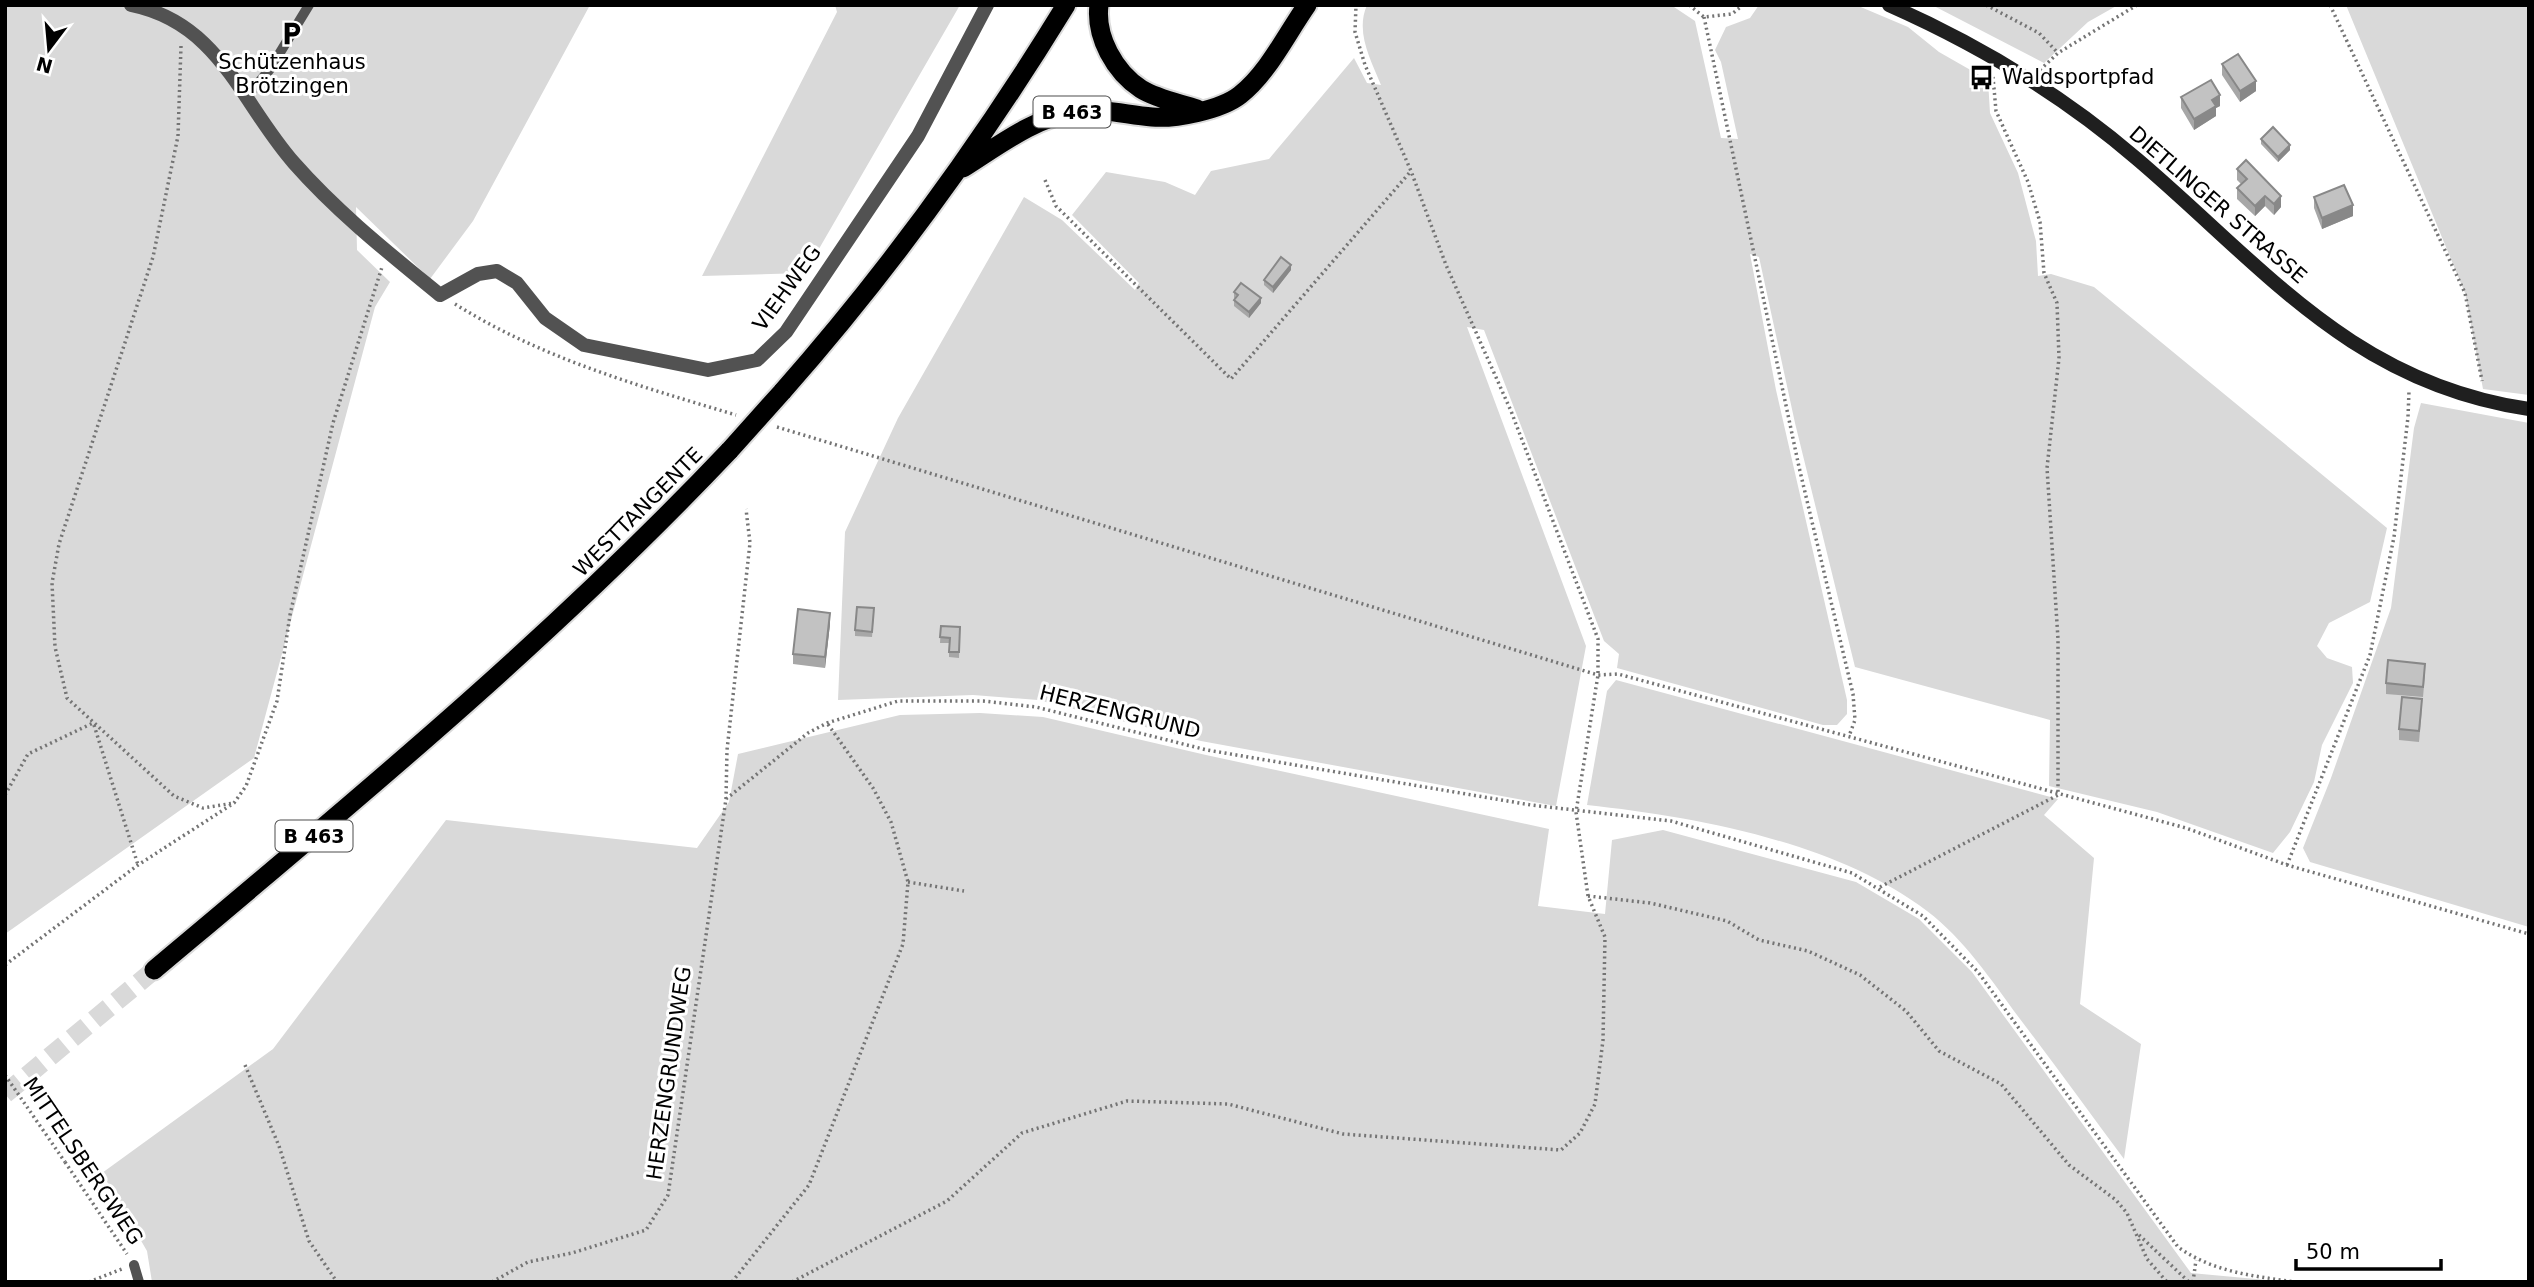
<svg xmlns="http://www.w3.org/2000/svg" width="2534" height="1287" viewBox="0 0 2534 1287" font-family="'DejaVu Sans',sans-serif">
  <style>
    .green { fill: #d9d9d9 }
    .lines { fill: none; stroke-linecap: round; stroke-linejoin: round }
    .trunk-tunnel { stroke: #d9d9d9; stroke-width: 19; stroke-dasharray: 19 10; stroke-linecap: butt }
    .trunk-casing { stroke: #dbdbdb; stroke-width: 23 }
    .path { stroke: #747474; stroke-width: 3.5; stroke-dasharray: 2 3.5; stroke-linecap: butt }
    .service { stroke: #525252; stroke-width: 10 }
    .minor { stroke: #525252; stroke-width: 14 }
    .secondary { stroke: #1f1f1f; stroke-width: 14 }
    .trunk { stroke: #000; stroke-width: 19 }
    .trunk-bridge-casing { stroke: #dbdbdb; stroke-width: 23; stroke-linecap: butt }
    .path-bridge { stroke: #747474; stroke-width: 3.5; stroke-dasharray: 2 3.5; stroke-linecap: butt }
    .trunk-bridge { stroke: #000; stroke-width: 19 }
    .wall { fill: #a7a7a7 }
    .shaded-wall { fill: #888 }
    .building { fill: #c2c2c2; stroke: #888; stroke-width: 2 }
    .labels { text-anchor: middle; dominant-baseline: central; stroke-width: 6; stroke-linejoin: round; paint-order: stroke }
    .shield { fill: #fff; stroke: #4c4c4c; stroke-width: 2 }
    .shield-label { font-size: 19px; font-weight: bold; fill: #000 }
    .poi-label { font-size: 21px; fill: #000; stroke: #fff }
    .street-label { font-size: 21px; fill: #000; stroke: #fff }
  </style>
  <rect width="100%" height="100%" fill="#fff"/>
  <path class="green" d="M 5,5 L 590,5 L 473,221 L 430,279 L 356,207 L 357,250 L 390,282 L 375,307 L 254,758 L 5,934 Z
    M 835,5 L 960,5 L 805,273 L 702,276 L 837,12 Z
    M 1367,5 L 1671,5 L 1695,21 L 1721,138 L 1738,139 L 1721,62 L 1715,50 L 1726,27 L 1750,18 L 1759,5 L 1856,5 L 1908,27 L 1939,52 L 1988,80 L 1990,113 L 2018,173 L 2036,241 L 2038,276 L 2051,274 L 2094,287 L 2387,528 L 2370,602 L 2329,623 L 2317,646 L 2327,658 L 2352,667 L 2353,683 L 2322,745 L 2314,782 L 2290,832 L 2273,853 L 2157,812 L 2049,786 L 2050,720 L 1855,667 L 1795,423 L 1759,257 L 1750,254 L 1776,390 L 1847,700 L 1847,714 L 1837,725 L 1823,725 L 1617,668 L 1619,654 L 1604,641 L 1484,330 L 1467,327 L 1586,646 L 1556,806 L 1201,741 L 1038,700 L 973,695 L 838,700 L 845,532 L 898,418 L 1024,197 L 1062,220 L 1135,290 L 1139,283 L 1072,215 L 1106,172 L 1165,182 L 1195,195 L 1211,171 L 1269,159 L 1354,58 L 1367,83 L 1381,85 C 1371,60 1355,32 1367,5 Z
    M 1932,5 L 2118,5 L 2088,22 L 2044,63 Z
    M 2346,5 L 2529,5 L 2529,395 L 2483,389 L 2465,293 Z
    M 2421,403 L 2529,423 L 2529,927 L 2310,862 L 2303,848 L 2331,778 L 2391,608 L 2414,428 Z
    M 1616,680 L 2058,799 L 2044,815 L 2094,858 L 2080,1004 L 2141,1044 L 2124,1159 C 2089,1112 2055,1065 2020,1019 C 1992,981 1964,939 1927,911 C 1836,842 1697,817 1587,805 L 1607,691 Z
    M 980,713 L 1043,717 L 1206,755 L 1549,829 L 1538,906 L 1605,914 L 1612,840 L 1663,830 L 1856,882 L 1919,919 L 1972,972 L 2191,1273 L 2288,1282 L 152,1282 L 147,1251 L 102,1173 L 273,1049 L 446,820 L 697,848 L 729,802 L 738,754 L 900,715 Z"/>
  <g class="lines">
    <path class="trunk-tunnel" d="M 5,1094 L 154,970"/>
    <defs>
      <path id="trunk" d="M 1099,5 C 1095,37 1115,72 1141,89 C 1157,99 1179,103 1197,109
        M 963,168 C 998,146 1035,117 1077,111 C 1103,108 1127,115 1152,117 C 1175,119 1221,110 1240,95 C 1268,73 1286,35 1307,5
        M 782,392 C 888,272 982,142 1066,5
        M 154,970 C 354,802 550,640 730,450"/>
    </defs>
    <use href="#trunk" class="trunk-casing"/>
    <path class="path" d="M 1689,5 L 1704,17 L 1732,14 L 1743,5
      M 1986,5 L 2039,33 L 2058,53
      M 2330,5 L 2465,293 L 2482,381
      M 1704,17 L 1799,467 L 1853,694 L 1855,720 L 1849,736
      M 181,46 L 178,136 L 153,257 L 59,544 L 52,583 L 55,647 L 67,698 L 174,796 L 203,808 L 234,803
      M 2040,70 L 2058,53 L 2137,5
      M 1045,180 L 1056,206 L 1231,379 L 1411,171
      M 455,304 C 541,358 639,386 736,415
      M 777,427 L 1598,675 L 1618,674 L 2186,828 L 2287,865 L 2529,934
      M 94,725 L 138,865
      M 5,795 L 28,754 L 93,723
      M 726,799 L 808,733 L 827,723 L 898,701 L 983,701 L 1036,707 L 1207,750 L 1531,805 L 1671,821 L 1852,873 L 1923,916 L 1978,972 L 2178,1247 C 2213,1272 2253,1276 2295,1282
      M 2287,865 L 2370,655 L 2394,537 L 2408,417 L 2409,391
      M 908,882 L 964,891
      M 1880,887 L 2058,795 L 2058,639 L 2047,468 L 2059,358 L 2057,303 L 2044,273 L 2040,222 L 2028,182 L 1996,111 L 1993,77
      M 1588,896 L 1650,903 L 1727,921 L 1759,940 L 1808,951 L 1860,975 L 1906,1011 L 1939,1051 L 2001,1084 L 2069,1165 L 2116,1200 L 2127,1213 L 2147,1259 L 2167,1282
      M 5,965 L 138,865 L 234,803 L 246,786 L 277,701 L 290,615 L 333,423 L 382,267
      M 245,1065 L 279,1146 L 309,1241 L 337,1282
      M 65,1162 L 127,1254
      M 2139,1235 L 2189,1282
      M 89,1282 L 122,1269
      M 492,1282 L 528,1262 L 572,1253 L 646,1230 L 668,1195 L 726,799 L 727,750 L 750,543 L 746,509
      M 732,1282 L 809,1185 L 903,944 L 908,882 L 891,822 L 873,788 L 827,723
      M 792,1282 L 947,1201 L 1022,1133 L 1127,1101 L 1228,1104 L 1343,1134 L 1561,1150 L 1580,1133 L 1595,1104 L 1603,1040 L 1605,937 L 1588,896 L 1576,812 L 1598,675 L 1598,639 L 1511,411 L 1446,265 L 1411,171 L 1365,65 L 1355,32 L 1356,5
      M 2193,1282 L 2196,1260"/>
    <path class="service" d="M 247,97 L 270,69 L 309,5
      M 134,1265 L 139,1282"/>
    <path class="minor" d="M 131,5 C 220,23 241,103 294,163 C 338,213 390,254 440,295 L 478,274 L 497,271 L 517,283 L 545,318 L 584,345 L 708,370 L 757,360 L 786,332 L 918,136 L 987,5"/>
    <path class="secondary" d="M 1889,5 C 1977,44 2064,96 2137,159 C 2264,267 2352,383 2529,409"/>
    <use href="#trunk" class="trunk"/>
    <defs>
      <path id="trunk-bridge" d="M 730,450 L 782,392"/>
    </defs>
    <use href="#trunk-bridge" class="trunk-bridge-casing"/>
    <path class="path-bridge" d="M 5,1075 L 65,1162"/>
    <use href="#trunk-bridge" class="trunk-bridge"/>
  </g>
  <path class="wall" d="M 2222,64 L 2256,91 L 2240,102 L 2222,75 Z
    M 2181,97 L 2220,106 L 2216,108 L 2216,116 L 2194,130 L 2181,108 Z
    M 2261,139 L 2290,150 L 2278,162 L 2261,144 Z
    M 2237,169 L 2281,207 L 2274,215 L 2265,206 L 2255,216 L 2237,199 L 2237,188 L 2241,184 L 2237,180 Z
    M 2314,197 L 2353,216 L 2322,229 L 2314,208 Z
    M 1291,270 L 1273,293 L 1264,285 L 1264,280 Z
    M 1234,292 L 1261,303 L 1249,318 L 1234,306 L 1234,300 L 1236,299 L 1234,298 Z
    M 874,614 L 872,637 L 855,636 L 855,630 Z
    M 830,624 L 825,668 L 793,664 L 793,654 Z
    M 941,626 L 960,627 L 959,658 L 949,657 L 949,643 L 940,643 Z
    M 2425,675 L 2423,697 L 2386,694 L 2386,683 Z
    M 2422,709 L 2419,742 L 2399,740 L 2399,729 Z"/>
  <path class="shaded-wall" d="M 2256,81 L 2256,91 L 2240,102 L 2240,91 Z
    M 2220,95 L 2220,106 L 2216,108 L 2216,116 L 2194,130 L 2194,119 L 2212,100 Z
    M 2290,145 L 2290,150 L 2278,162 L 2278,157 Z
    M 2265,196 L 2265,206 L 2255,216 L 2255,206 Z
    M 2281,196 L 2281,207 L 2274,215 L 2274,204 Z
    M 2353,205 L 2353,216 L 2322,229 L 2322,218 Z
    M 1291,265 L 1291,270 L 1273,293 L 1273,287 Z
    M 1261,298 L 1261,303 L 1249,318 L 1249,312 Z
    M 830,613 L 830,624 L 825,668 L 825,657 Z"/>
  <path class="building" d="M 2238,54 L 2256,81 L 2240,91 L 2222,64 Z
    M 2211,80 L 2220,95 L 2212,100 L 2216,106 L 2194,119 L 2181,97 Z
    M 2273,127 L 2290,145 L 2278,157 L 2261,139 Z
    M 2246,160 L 2281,196 L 2274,204 L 2265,196 L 2255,206 L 2237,188 L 2247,179 L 2237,169 Z
    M 2344,185 L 2353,205 L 2322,218 L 2314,197 Z
    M 1281,257 L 1291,265 L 1273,287 L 1264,280 Z
    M 1241,283 L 1261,298 L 1249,312 L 1234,300 L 1238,295 L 1234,292 Z
    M 857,607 L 874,608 L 872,632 L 855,630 Z
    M 798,609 L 830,613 L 825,657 L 793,654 Z
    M 941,626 L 960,627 L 959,652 L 949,652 L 950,638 L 940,637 Z
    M 2388,660 L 2425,664 L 2423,687 L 2386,683 Z
    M 2402,697 L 2422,699 L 2419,731 L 2399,729 Z"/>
  <defs>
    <symbol id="parking-bare" viewBox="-9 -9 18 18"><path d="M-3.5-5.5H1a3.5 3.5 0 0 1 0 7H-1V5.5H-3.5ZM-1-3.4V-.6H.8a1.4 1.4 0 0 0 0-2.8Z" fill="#000" stroke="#fff" stroke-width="2.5" paint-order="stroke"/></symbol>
    <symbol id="bus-bare" viewBox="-9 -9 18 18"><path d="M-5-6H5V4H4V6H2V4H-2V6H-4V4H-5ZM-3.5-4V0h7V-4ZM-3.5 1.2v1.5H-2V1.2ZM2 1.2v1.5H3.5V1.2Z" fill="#000" stroke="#fff" stroke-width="2.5" paint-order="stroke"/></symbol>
  </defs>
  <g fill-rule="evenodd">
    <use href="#parking-bare" x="274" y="16" width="35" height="35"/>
    <use href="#bus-bare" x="1964" y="60" width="35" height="35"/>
  </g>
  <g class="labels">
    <g class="shield">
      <rect x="1033.5" y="96.5" width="77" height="31" rx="5"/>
      <rect x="275.5" y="820.5" width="77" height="31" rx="5"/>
    </g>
    <g class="shield-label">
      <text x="1072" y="112">B 463</text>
      <text x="314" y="836">B 463</text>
    </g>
    <g class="poi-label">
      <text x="292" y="62">Schützenhaus<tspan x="292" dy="24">Brötzingen</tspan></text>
      <text x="2002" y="77" text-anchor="start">Waldsportpfad</text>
    </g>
    <g class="street-label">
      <text transform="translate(2218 205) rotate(41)">DIETLINGER STRASSE</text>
      <text transform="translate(787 288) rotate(-54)">VIEHWEG</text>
      <text transform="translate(638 512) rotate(-45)">WESTTANGENTE</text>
      <text transform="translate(1120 712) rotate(14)">HERZENGRUND</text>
      <text transform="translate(669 1073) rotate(-82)">HERZENGRUNDWEG</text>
      <text transform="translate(83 1161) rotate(56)">MITTELSBERGWEG</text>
    </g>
  </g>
  <rect width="2534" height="1287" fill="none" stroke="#000000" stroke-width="14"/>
  <g transform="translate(49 49) rotate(196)" stroke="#ffffff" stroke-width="5" paint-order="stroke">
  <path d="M0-5L12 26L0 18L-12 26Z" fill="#000000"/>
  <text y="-10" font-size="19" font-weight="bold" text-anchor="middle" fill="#000000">N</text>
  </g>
  <path d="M2296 1259v10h145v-10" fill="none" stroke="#000000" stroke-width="3.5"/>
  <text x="2306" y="1259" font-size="21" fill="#000000" stroke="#ffffff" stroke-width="5" paint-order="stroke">50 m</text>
</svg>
